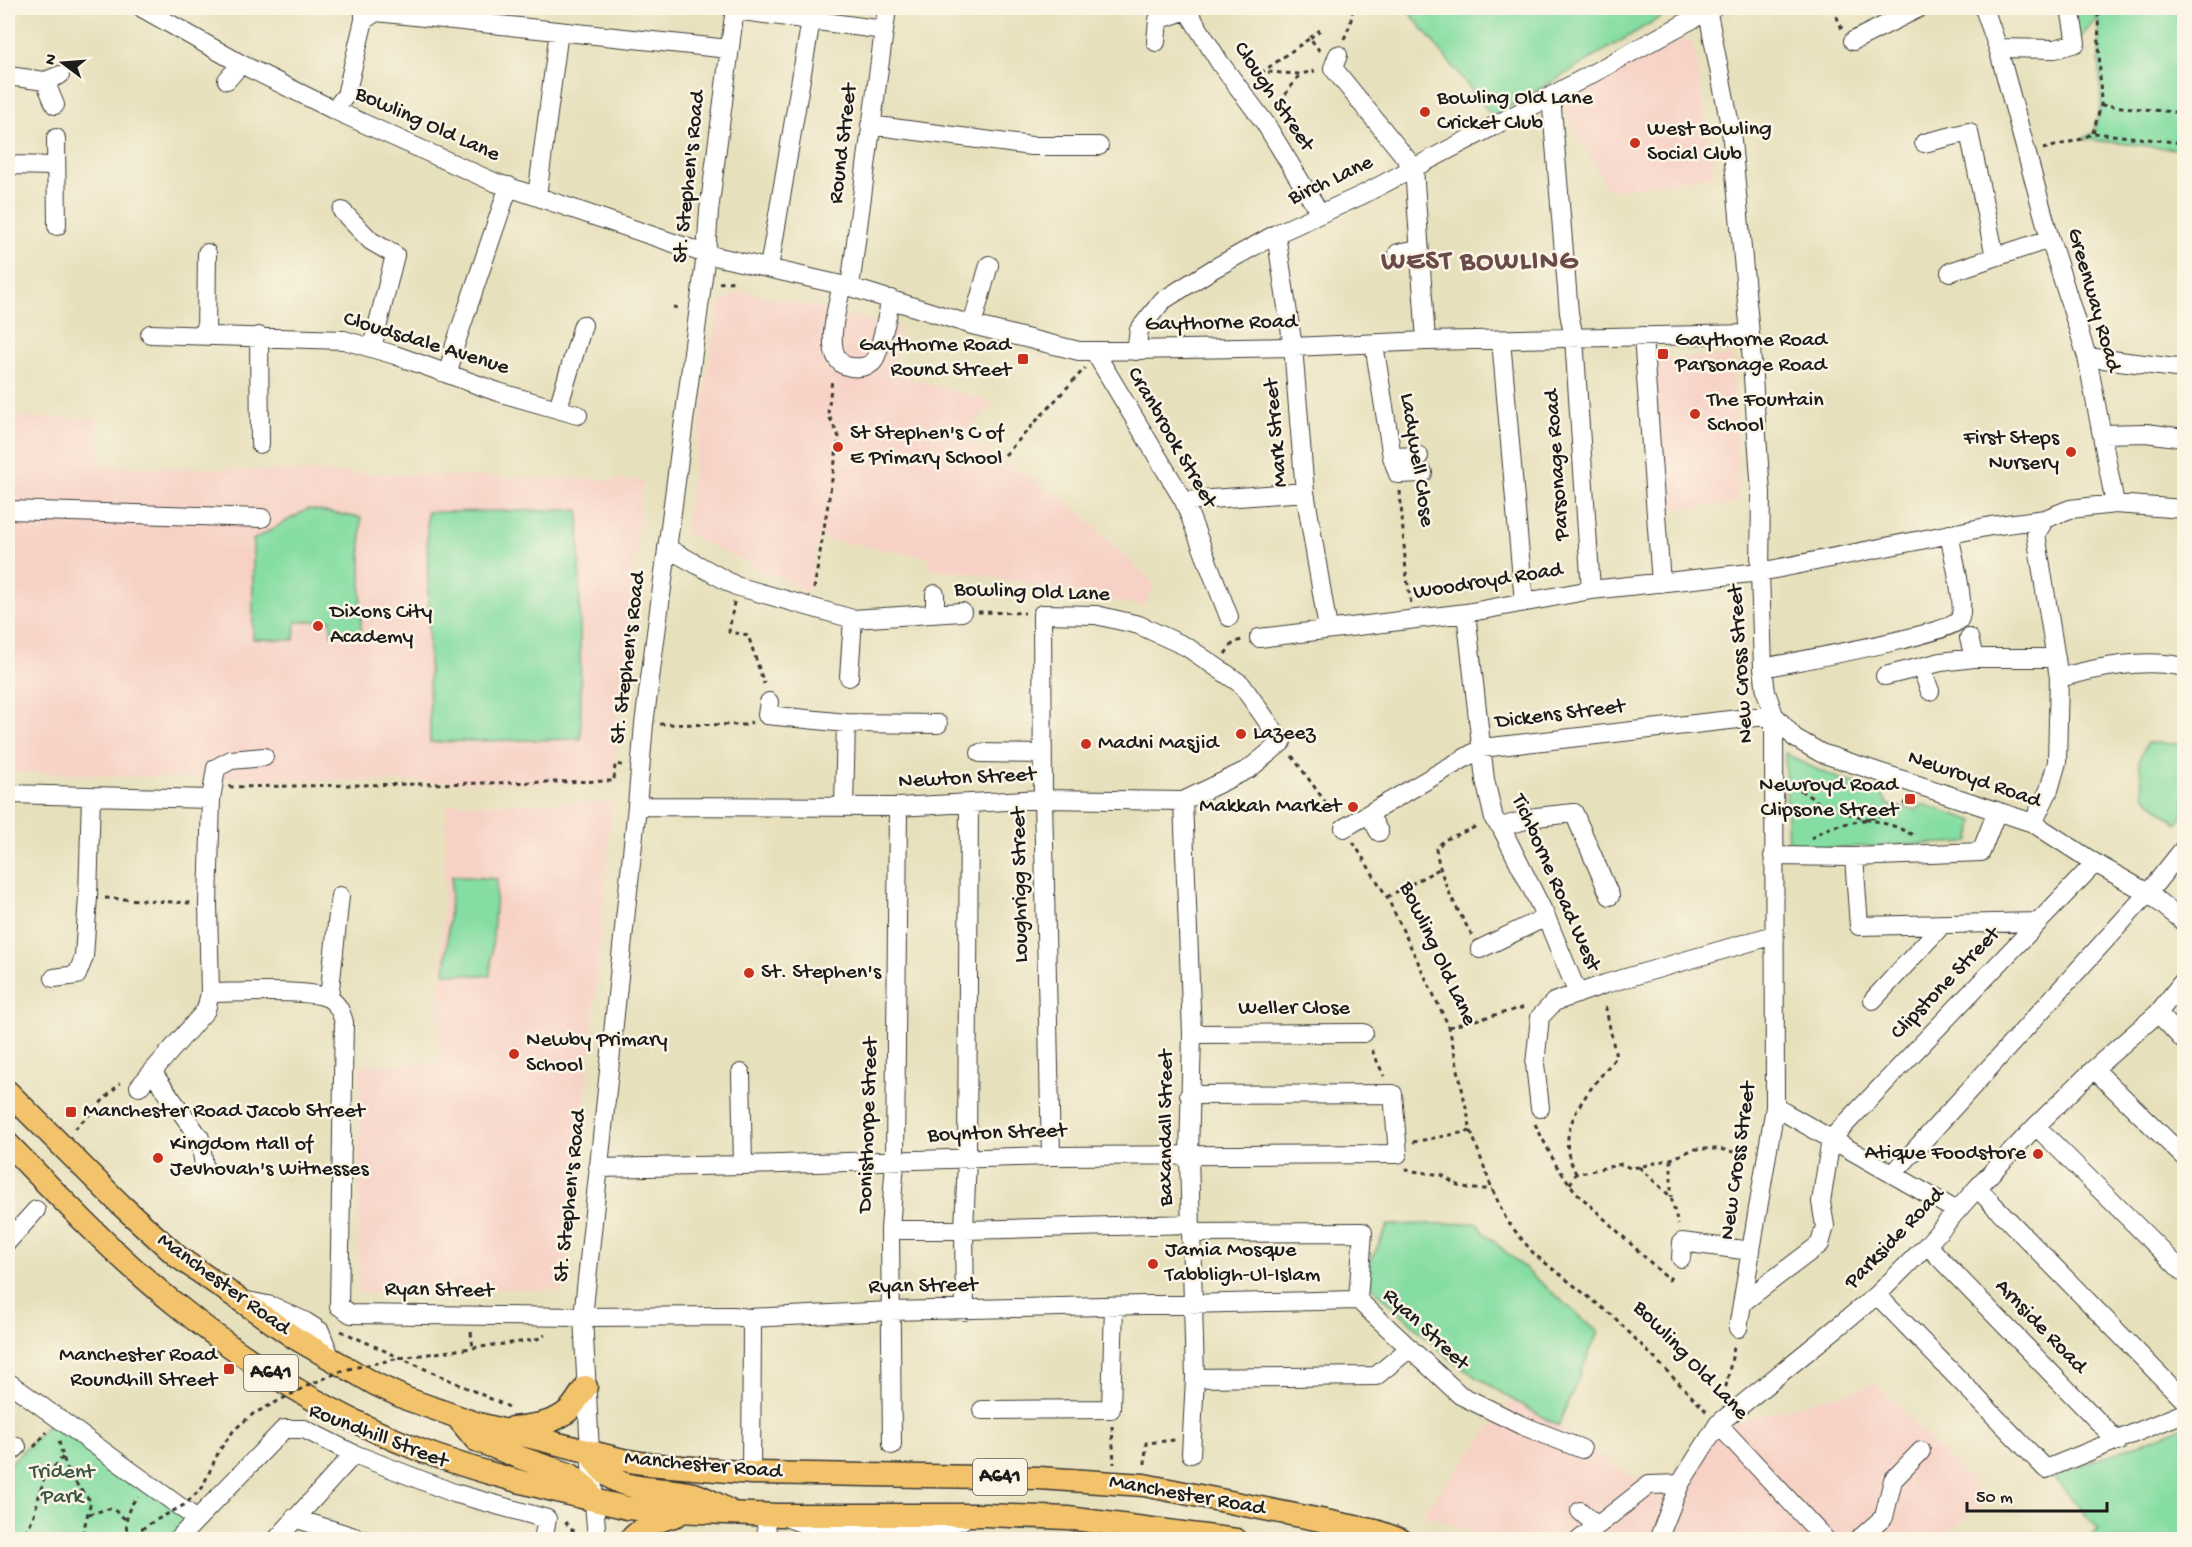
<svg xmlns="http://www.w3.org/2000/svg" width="2192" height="1547" viewBox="0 0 2192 1547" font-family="'Gochi Hand',sans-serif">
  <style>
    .built { fill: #f7d1c6 }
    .green { fill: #84dda2; stroke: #507c5f; stroke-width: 1.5 }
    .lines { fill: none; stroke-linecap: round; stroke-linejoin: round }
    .minor-casing { stroke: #3a3934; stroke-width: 20 }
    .major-casing { stroke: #3a3934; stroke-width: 25 }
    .path { stroke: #3a3934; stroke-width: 3; stroke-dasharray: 4.5 4.5; stroke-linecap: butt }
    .minor { stroke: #fff; stroke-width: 18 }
    .major { stroke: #f2c36a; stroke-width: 22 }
    .path-bridge { stroke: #3a3934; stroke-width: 3; stroke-dasharray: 4.5 4.5; stroke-linecap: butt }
    .poi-dot { fill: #c8321e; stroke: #fcf5e5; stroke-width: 2 }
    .labels { text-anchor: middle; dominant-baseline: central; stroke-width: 5; stroke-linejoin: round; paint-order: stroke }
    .shield { fill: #fcf5e5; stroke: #5f5d58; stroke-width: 1.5 }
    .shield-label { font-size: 21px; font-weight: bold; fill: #1c1c1c }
    .street-label { font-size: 22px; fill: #1c1c1c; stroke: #fcf5e5 }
    .poi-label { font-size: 22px; fill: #1c1c1c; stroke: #fcf5e5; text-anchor: start }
    .park-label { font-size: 22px; fill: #3b5644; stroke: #fcf5e5 }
    .district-label { font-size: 28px; font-weight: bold; letter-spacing: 1.5px; fill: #6a4b4a; stroke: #fcf5e5 }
  </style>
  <rect width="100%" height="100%" fill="#fcf5e5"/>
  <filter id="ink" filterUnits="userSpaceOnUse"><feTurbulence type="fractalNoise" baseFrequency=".0167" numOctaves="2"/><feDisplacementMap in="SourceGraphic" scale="12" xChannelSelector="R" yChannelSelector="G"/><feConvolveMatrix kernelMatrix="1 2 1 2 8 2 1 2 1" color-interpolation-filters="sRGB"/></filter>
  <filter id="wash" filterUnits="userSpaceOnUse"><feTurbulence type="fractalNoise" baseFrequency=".008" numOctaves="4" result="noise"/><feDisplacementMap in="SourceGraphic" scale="24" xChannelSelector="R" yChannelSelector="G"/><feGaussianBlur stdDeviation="1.35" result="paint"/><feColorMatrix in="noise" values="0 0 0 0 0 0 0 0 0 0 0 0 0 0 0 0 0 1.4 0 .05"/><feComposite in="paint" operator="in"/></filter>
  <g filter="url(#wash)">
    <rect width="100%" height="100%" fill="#e7e0bc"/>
    <path class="built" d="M 1685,38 L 1693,44 L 1714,175 L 1609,191 L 1560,101 Z
      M 740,290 L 899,327 L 893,373 L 994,403 L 961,437 L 997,457 L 1074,507 L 1155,585 L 1143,606 L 972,573 L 930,569 L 929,557 L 820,538 L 808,592 L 684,533 L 718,306 Z
      M 1733,356 L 1739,477 L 1738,504 L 1662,510 L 1650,359 Z
      M 8,418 L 97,418 L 99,466 L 643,481 L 613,784 L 213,779 L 8,772 Z
      M 612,802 L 591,1044 L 562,1290 L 478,1288 L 358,1294 L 360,1065 L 437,1064 L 447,804 Z
      M 1876,1384 L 1988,1500 L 1937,1540 L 1490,1539 L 1422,1514 L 1513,1400 L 1558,1426 L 1632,1477 L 1682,1471 L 1709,1430 Z"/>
    <path class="green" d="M 1406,8 L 1676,8 L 1493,117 Z
      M 2070,8 L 2184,8 L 2184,150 L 2082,139 L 2093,133 L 2101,105 L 2098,17 L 2076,43 Z
      M 308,509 L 361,518 L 361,632 L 331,634 L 331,620 L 296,622 L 294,640 L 253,639 L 253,540 Z
      M 579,510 L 581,739 L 430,742 L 427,512 Z
      M 2147,743 L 2184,744 L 2184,812 L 2177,824 L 2144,795 L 2139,760 Z
      M 1785,753 C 1816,771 1847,783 1881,792 L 1888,805 L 1916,810 L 1923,804 L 1974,821 L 1969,842 L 1788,850 Z
      M 452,876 L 497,879 L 490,976 L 445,973 Z
      M 1477,1223 L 1484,1233 L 1598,1332 L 1558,1426 L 1513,1400 L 1453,1362 L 1370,1285 L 1370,1263 L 1388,1225 Z
      M 54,1416 L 197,1519 L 177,1539 L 8,1540 L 8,1466 L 45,1428 Z
      M 2184,1427 L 2184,1539 L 2088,1539 L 2098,1529 L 2053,1476 Z"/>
  </g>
  <g filter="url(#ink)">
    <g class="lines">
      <defs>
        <path id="minor" d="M 142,8 L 241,64 L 334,110 L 494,182 L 706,254 L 850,287 L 972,325 L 1079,351 L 1293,347 L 1426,341 L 1750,334
          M 1707,8 L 1731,130 L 1750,334 L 1761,493 L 1760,572 L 1763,668 L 1766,692 L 1774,715 L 1775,1107 L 1738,1328
          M 1984,8 L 1998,48 L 2050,239 L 2087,357 L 2115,504
          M 735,10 L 884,30
          M 364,20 L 376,12 L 729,49
          M 1853,41 L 1919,8
          M 1156,42 L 1158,20 L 1187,10 L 1220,63 L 1265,123 L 1319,212
          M 1998,48 L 2055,49 L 2076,43 L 2070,8
          M 1338,55 L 1333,68 L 1414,168 L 1426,341
          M 8,76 L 45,81 L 60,75
          M 227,80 L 241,64
          M 45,81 L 55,105
          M 1551,96 L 1569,313 L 1574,338 L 1591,590
          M 334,110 L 346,95 L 364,20 L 364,8
          M 870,125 L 1031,146 L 1099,146
          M 56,138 L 57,226
          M 1924,143 L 1969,132 L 1995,257 L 2050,239
          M 8,165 L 55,166
          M 537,196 L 559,31
          M 342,211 L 371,241 L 395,255 L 372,348
          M 1276,234 L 1293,347 L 1305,492 L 1328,629
          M 1398,253 L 1418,249
          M 769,268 L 813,8
          M 1950,272 L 1995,257
          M 842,285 C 838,305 819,363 851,367 C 858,368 868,367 873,362 C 880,353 888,312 891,299
          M 850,287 L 887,8
          M 972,325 L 989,265
          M 150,334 L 344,340 L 395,355 L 498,392 L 578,415
          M 206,335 L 207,253
          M 259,336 L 260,444
          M 1643,336 L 1661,583
          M 1501,340 L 1524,602
          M 1374,344 L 1392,457 L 1398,474 L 1423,473
          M 1094,351 L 1184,501 L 1229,617
          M 1136,351 L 1139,330 L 1162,301 L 1213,269 L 1276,234 L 1362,195 L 1551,96 L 1713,8
          M 2087,357 L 2184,369
          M 448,374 L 455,345 L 509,186
          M 558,408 L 583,325
          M 2102,434 L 2146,433 L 2184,438
          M 1392,457 L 1419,456
          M 1184,501 L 1305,492
          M 8,510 L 262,518
          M 667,548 L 736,586 L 853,619 L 962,612
          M 935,594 L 935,613
          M 1466,613 L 1485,780 L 1494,819 L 1501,827 L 1546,917 L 1578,994
          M 1259,638 L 1466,613 L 1591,590 L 1760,572 L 1991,526 L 2045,519 L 2070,509 L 2115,504 L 2184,509
          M 1969,638 L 1974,658
          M 1921,667 L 1930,691
          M 1763,668 C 1791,662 1947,635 1959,620 C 1967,608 1952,550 1949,534
          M 1885,676 L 1941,662 L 1974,658 L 2056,658
          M 849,677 L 853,619
          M 2059,678 C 2099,667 2144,658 2184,667
          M 769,702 L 767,715 L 846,723 L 938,724
          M 1774,715 L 1795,738 L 1821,753 L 2033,823 L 2095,863 L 2148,893 L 2184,922
          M 980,753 L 1043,754
          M 8,794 L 211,799
          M 1183,801 L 1192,1034 L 1189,1156 L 1195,1378 L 1191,1454
          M 637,806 L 898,807 L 1043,799 L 1183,801 L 1249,769 L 1282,742 L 1241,684 L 1187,647 L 1139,625 L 1096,615 L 1042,614 L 1043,799 L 1051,1156
          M 844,807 L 846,723
          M 1369,814 L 1379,832
          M 2033,823 L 2049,790 L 2057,762 L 2059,678 L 2036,534 L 2045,519
          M 1501,827 L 1536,817 L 1574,813 L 1610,896
          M 1344,828 L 1482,748 L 1774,715
          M 1773,856 L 1854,857 L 1981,852 L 1997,811
          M 1854,857 L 1859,926 L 2039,922
          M 1480,949 L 1546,917
          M 54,978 L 77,975 L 84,957 L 88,897 L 91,796
          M 210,993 C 234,993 313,988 330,999 C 339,1005 341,1013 344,1022 L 339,1306 L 351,1314 L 583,1317 L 733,1316 L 748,1318 L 890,1311 L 1358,1300 L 1460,1395 L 1521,1425 L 1582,1449
          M 329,998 L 340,896
          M 1873,1000 L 1942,925
          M 2158,1013 L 2184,1041
          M 1192,1034 L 1364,1033
          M 2094,1069 L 2184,1157
          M 152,1072 L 200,1138 L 204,1166
          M 741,1073 L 743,1165
          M 139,1087 L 206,1010 L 210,993 L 208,904 L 211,799 L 216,768 L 231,760 L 264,757
          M 1775,1107 L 1957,1211
          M 1540,1108 L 1535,1064 L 1540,1017 L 1554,1002 L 1605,984 L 1774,935
          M 2036,1126 L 2184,1273
          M 598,1168 L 743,1165 L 1051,1156 L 1398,1154 L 1393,1094 L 1189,1095
          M 1893,1174 L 2148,893 L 2184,848
          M 1977,1188 L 2184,1400
          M 890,1230 L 964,1230 L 1191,1224
          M 1192,1233 L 1363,1232 L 1358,1300
          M 8,1241 L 36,1210
          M 1927,1245 L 2118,1442
          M 1681,1258 L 1682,1242 L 1751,1251
          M 1877,1295 L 2046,1469 L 2184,1413
          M 243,1300 L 272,1306 L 306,1322 L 320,1331 L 331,1359
          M 1742,1303 L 1820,1244 L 1825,1226 L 1821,1202 L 1831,1139 L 2095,863
          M 965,1311 L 964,1230 L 967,1159 L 969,803
          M 748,1318 L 752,1328 L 751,1473
          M 1195,1378 L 1376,1376 L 1410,1348
          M 8,1382 L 197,1519
          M 982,1410 L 1111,1409 L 1114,1306
          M 1718,1424 L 1826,1540
          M 892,1445 L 890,1230 L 895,1161 L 898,807
          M 8,1454 L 17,1447
          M 1580,1511 L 1597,1526
          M 764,1514 L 768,1537 L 771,1540
          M 294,1518 L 364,1540
          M 788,1518 L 818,1529 L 852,1534 L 928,1530 L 963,1520
          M 177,1540 L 284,1429 L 304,1429 L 354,1454 L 454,1493 L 547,1519 L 543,1540
          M 276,1540 L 354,1454
          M 597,1540 L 590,1452 L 583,1317 L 637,806 L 644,724 L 706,254 L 709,211 L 735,8
          M 1579,1540 L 1649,1485 L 1680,1484
          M 1658,1540 L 1680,1484 L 1718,1424 L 1877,1295 L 1927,1245 L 1977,1188 L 2036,1126 L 2094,1069 L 2158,1013 L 2184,980
          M 1858,1540 L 1884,1517 L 1893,1480 L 1921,1451"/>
        <path id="major" d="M 8,1092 L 120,1204 L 178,1257 L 295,1338 L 375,1384 L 407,1399 L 478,1424 L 623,1460 L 648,1464 L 751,1473 L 1039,1478 L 1144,1485 L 1376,1531 L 1401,1540
          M 8,1144 C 63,1200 117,1258 179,1307 C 250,1365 331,1415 417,1449 C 485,1475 556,1491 627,1508 L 648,1510 L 779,1515 L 985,1515 L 1068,1518 L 1236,1540
          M 457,1417 L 476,1440 L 521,1458 L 571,1475 L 587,1488 L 594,1500
          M 512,1428 C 532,1426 553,1424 568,1411 C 575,1405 580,1394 586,1387
          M 590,1452 C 612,1498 652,1484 693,1494 C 705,1497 717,1505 728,1510
          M 630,1540 C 642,1526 660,1520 677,1515"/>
      </defs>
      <use href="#minor" class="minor-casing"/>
      <use href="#major" class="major-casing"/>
      <path class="path" d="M 1833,8 L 1842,29
        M 1310,38 L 1320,30
        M 1344,39 L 1350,25 L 1353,8
        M 1250,71 L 1300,74 L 1315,71
        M 1261,73 L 1310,38 L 1321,53
        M 2101,105 L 2184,113
        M 1275,109 L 1300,74
        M 2093,133 L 2101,105 L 2098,16 L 2105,8
        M 2043,149 L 2082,139 L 2093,133 L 2184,143
        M 719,283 L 736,281
        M 673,307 L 682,308
        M 1005,455 L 1085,368
        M 1400,491 L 1406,572 L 1411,604
        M 814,589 L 839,437 L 828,414 L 832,379
        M 734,602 L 729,632 L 748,635 L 764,684
        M 978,612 L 1025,613
        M 1225,654 L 1234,642 L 1242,640
        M 660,724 L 745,725 L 752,722
        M 1292,756 L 1334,814
        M 1793,785 L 1825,807 L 1897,827 L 1915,836
        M 229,787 L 614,781 L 615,764 L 622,765
        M 1811,838 C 1816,835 1822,831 1827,829 C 1849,820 1891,820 1907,801
        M 1353,842 L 1387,897 L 1449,1027 L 1471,1131 L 1492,1189 L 1507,1221 L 1534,1254 L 1614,1317 L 1707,1412
        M 1387,897 L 1439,869
        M 105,898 L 191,903
        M 1472,935 C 1455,906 1441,881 1436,849 L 1444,840 L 1478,826
        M 1449,1027 L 1525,1007
        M 1372,1050 L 1384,1076
        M 1535,1124 L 1556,1165 L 1575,1191 L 1669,1280 L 1673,1273
        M 75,1129 L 120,1083
        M 1413,1142 L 1471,1131
        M 1671,1159 L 1671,1197
        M 1639,1167 L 1671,1197 L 1678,1225
        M 1405,1170 L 1442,1175 L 1455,1184 L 1471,1189 L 1492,1189
        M 1576,1174 C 1573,1167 1569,1159 1568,1152 C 1563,1116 1596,1083 1616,1057 L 1605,1004
        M 1570,1184 L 1576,1174 L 1622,1164 L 1630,1168 L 1639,1167 L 1671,1159 L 1694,1149 L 1719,1149 L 1749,1155
        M 341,1331 L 509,1407
        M 471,1332 L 473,1348
        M 464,1349 L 535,1340 L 545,1335
        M 1724,1396 L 1735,1343
        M 1112,1426 L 1114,1464
        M 59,1441 C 65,1469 72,1481 91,1501 L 81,1540
        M 34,1447 L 47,1432
        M 1145,1464 L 1146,1443 L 1175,1440
        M 89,1514 L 112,1508 L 126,1520
        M 565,1522 L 575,1533 L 577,1532
        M 127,1539 C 126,1522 125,1509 138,1497
        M 21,1540 L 33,1518 L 44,1478 L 63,1457"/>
      <use href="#minor" class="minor"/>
      <use href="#major" class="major"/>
      <path class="path-bridge" d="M 127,1540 L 149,1524 L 184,1505 L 202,1488 L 219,1451 L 234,1430 L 253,1414 L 311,1384 L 344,1370 L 400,1358 L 464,1349"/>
    </g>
  </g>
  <g class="poi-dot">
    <circle cx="1425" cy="112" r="6"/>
    <circle cx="1635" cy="143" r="6"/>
    <rect x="1657" y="348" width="12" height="12" rx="3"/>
    <rect x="1017" y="353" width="12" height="12" rx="3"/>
    <circle cx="1695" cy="414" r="6"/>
    <circle cx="838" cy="447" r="6"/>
    <circle cx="2071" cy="452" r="6"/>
    <circle cx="318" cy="626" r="6"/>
    <circle cx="1241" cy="734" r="6"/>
    <circle cx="1086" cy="744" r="6"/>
    <rect x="1904" y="793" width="12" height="12" rx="3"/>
    <circle cx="1353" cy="807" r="6"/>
    <circle cx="749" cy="973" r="6"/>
    <circle cx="514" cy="1054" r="6"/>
    <rect x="65" y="1106" width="12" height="12" rx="3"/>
    <circle cx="2038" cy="1154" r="6"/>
    <circle cx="158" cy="1158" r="6"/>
    <circle cx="1153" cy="1264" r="6"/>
    <rect x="223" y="1363" width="12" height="12" rx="3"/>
  </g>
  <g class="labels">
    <g class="shield">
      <rect x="244" y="1355" width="54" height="36" rx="4.5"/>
      <rect x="973" y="1459" width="54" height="36" rx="4.5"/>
    </g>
    <g class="shield-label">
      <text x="271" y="1373">A641</text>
      <text x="1000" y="1477">A641</text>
    </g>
    <g class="street-label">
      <text transform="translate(1273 97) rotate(56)">Clough Street</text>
      <text transform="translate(427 125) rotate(24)">Bowling Old Lane</text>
      <text transform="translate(844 144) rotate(-83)">Round Street</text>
      <text transform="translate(690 177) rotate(-84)">St. Stephen's Road</text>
      <text transform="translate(1331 181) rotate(-25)">Birch Lane</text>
      <text transform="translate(2093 300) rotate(74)">Greenway Road</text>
      <text transform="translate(1221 324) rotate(-1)">Gaythorne Road</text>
      <text transform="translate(426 344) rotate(17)">Cloudsdale Avenue</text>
      <text transform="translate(1277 433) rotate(-95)">Mark Street</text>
      <text transform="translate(1171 438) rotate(60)">Cranbrook Street</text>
      <text transform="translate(1416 460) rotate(81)">Ladywell Close</text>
      <text transform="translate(1558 465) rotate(-94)">Parsonage Road</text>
      <text transform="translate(1488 582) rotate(-9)">Woodroyd Road</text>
      <text transform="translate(1032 593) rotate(2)">Bowling Old Lane</text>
      <text transform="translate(629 658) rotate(-83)">St. Stephen's Road</text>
      <text transform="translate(1742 664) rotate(-94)">New Cross Street</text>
      <text transform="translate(1560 715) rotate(-7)">Dickens Street</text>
      <text transform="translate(967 779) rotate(-3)">Newton Street</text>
      <text transform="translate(1974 780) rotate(19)">Newroyd Road</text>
      <text transform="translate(1555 883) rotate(66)">Tichborne Road West</text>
      <text transform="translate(1021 885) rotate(-91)">Loughrigg Street</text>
      <text transform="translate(1437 954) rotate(65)">Bowling Old Lane</text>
      <text transform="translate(1946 984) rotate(-46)">Clipstone Street</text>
      <text x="1294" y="1009">Weller Close</text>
      <text transform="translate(869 1125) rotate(-88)">Donisthorpe Street</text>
      <text transform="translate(1167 1128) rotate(-90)">Baxandall Street</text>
      <text transform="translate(997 1134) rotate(-2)">Boynton Street</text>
      <text transform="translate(1739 1161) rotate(-82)">New Cross Street</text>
      <text transform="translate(571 1196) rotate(-84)">St. Stephen's Road</text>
      <text transform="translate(1895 1239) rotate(-46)">Parkside Road</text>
      <text transform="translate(223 1285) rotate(36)">Manchester Road</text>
      <text transform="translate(923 1287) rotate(-1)">Ryan Street</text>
      <text transform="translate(439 1291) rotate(1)">Ryan Street</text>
      <text transform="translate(2040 1327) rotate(46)">Arnside Road</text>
      <text transform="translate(1425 1330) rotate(43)">Ryan Street</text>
      <text transform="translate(1690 1361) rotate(46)">Bowling Old Lane</text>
      <text transform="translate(378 1437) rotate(21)">Roundhill Street</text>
      <text transform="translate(703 1466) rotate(5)">Manchester Road</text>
      <text transform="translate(1187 1496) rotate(10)">Manchester Road</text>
    </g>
    <g class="poi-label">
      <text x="1437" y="99">Bowling Old Lane<tspan x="1437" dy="25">Cricket Club</tspan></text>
      <text x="1647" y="130">West Bowling<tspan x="1647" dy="25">Social Club</tspan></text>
      <text x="1675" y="341">Gaythorne Road<tspan x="1675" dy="25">Parsonage Road</tspan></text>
      <text x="1011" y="346" text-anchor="end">Gaythorne Road<tspan x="1011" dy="25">Round Street</tspan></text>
      <text x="1707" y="401">The Fountain<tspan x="1707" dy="25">School</tspan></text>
      <text x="850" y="434">St Stephen's C of<tspan x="850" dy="25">E Primary School</tspan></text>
      <text x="2059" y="439" text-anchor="end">First Steps<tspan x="2059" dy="25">Nursery</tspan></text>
      <text x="330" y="613">Dixons City<tspan x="330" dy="25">Academy</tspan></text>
      <text x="1253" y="734">Lazeez</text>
      <text x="1098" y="744">Madni Masjid</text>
      <text x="1898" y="786" text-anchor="end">Newroyd Road<tspan x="1898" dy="25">Clipsone Street</tspan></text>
      <text x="1341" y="807" text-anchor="end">Makkah Market</text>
      <text x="761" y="973">St. Stephen's</text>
      <text x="526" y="1041">Newby Primary<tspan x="526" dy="25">School</tspan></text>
      <text x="83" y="1112">Manchester Road Jacob Street</text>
      <text x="170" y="1145">Kingdom Hall of<tspan x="170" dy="25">Jevhovah's Witnesses</tspan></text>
      <text x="2026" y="1154" text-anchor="end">Atique Foodstore</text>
      <text x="1165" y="1251">Jamia Mosque<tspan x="1165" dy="25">Tabbligh-Ul-Islam</tspan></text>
      <text x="217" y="1356" text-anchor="end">Manchester Road<tspan x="217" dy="25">Roundhill Street</tspan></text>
    </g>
    <g class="park-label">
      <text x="62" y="1473">Trident<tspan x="62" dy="25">Park</tspan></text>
    </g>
    <g class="district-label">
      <text x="1480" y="262">WEST BOWLING</text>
    </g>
  </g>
  <rect width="2192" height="1547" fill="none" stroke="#fcf5e5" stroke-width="30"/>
  <g transform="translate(63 63) rotate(286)" stroke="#fcf5e5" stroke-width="4.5" paint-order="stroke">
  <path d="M0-4.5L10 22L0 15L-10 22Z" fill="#1c1c1c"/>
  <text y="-9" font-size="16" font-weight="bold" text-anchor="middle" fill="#1c1c1c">N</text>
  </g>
  <path d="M1967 1502v9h140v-9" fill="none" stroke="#1c1c1c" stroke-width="3"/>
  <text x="1976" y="1502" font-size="18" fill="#1c1c1c" stroke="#fcf5e5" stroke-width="4.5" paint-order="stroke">50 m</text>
</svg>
